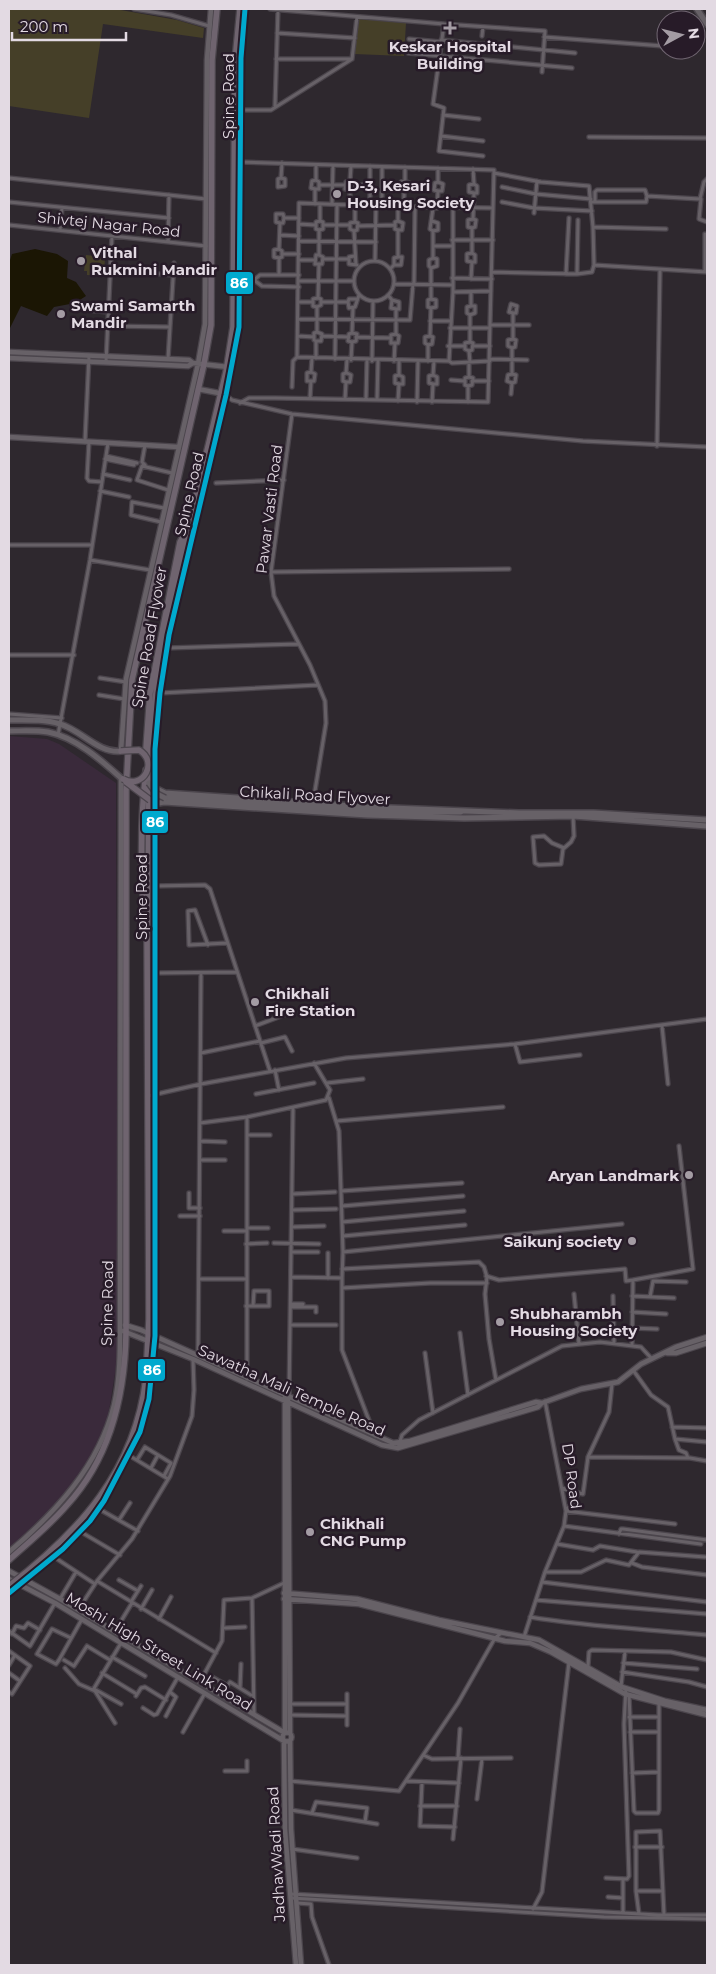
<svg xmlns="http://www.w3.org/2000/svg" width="716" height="1974" viewBox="0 0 716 1974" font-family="Montserrat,sans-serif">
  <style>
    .built { fill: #3a2a3b }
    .green { fill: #453f28 }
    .water { fill: #1b1604 }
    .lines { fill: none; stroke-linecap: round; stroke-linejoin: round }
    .minor-casing { stroke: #4b454c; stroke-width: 5.5 }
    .tertiary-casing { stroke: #4b454c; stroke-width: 7 }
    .secondary-casing { stroke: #4b454c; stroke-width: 8 }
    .primary-casing { stroke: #4b454c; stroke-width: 8 }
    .minor { stroke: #676167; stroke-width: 3 }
    .tertiary { stroke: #676167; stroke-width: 4.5 }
    .secondary { stroke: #676167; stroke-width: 5 }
    .primary { stroke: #6f646f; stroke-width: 5.5 }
    .secondary-bridge-casing { stroke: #4b454c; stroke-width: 8; stroke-linecap: butt }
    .primary-bridge-casing { stroke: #4b454c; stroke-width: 8; stroke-linecap: butt }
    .secondary-bridge { stroke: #676167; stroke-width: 5 }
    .primary-bridge { stroke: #6f646f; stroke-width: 5.5 }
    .bus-1-casing { stroke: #271b28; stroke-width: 9 }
    .bus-1 { stroke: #00a9ce; stroke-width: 5 }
    .poi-dot { fill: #a49ca4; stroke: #271b28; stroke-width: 2 }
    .labels { text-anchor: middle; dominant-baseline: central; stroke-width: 5; stroke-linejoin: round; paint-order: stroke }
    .poi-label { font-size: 15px; font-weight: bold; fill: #e3dae3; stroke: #271b28; text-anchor: start }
    .street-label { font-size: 15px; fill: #e3dae3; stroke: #271b28 }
    .line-badge { stroke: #271b28; stroke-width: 2 }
    .badge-label { font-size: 14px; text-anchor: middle; font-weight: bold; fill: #fff }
  </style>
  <rect width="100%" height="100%" fill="#2e282e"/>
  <path class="built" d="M 9,736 L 47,739 L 59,744 L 116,783 L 118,1355 L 107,1423 L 74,1488 L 9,1552 Z"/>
  <path class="green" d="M 9,9 L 115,9 L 177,20 L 204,28 L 203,38 L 103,24 L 89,118 L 9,106 Z
    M 359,19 L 406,23 L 404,56 L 354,54 Z
    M 86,255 L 105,257 L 104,276 L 87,275 L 87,271 L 84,271 Z"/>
  <path class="water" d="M 35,249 L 57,254 L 68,261 L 67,278 L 76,282 L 86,296 L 75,303 L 54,307 L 47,316 L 21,306 L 9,330 L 9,263 L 12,254 Z"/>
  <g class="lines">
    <defs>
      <path id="minor" d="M 134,9 L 171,15 L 209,26
        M 270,9 L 444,24
        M 277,33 L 355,38
        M 482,36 L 483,27
        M 544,37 L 663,46
        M 409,39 L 441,42
        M 441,40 L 575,53
        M 408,53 L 572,68
        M 276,59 L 352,59
        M 275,106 L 278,10
        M 241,110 L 271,110 L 352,59 L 357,17
        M 443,115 L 479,119
        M 441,136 L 483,141
        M 589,137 L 707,138
        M 483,156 L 439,151 L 444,108 L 433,104 L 444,24 L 545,31 L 542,72
        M 240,162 L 494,170 L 488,402 L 275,398 L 249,398 L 240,403
        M 370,166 L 370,206
        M 494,173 L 541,182 L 589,186 L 593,227
        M 9,178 L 206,199
        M 281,178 L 285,179 L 285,186 L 278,187 L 278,179 L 281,178 L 282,163
        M 319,185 L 346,185
        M 353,185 L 370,185
        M 382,185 L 401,186
        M 502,187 L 536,194 L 591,199
        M 315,189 L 311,188 L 312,181 L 316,180
        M 350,190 L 345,189 L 346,182 L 350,181
        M 404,190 L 409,190 L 409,183 L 405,181
        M 438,191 L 442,191 L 443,184 L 438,182
        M 474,193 L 469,192 L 469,185 L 474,184
        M 701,199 L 699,219 L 707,222
        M 9,202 L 169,218
        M 502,202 L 534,208 L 592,211
        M 591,202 L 646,202 L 647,196 L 700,199 L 704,182 L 707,179
        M 595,202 L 595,192 L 597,190 L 645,190 L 647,196
        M 315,204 L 315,189 L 319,189 L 319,182 L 316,180 L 316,165
        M 332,204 L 333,165
        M 350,205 L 350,190 L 353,189 L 354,183 L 350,181 L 351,166
        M 355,205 L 355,222 L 358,223 L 357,230 L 354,231 L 356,265
        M 376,206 L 299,203 L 297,357 L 449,361 L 453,292 L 453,208
        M 382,207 L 382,167
        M 404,207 L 404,190 L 401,189 L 401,182 L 405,181 L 405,167
        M 437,208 L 438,191 L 434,190 L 435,183 L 438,182 L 438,168
        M 534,213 L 537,181
        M 432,221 L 438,223 L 438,230 L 433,231
        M 280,223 L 276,222 L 276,214 L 283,214 L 284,218 L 299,218
        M 299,224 L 315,225
        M 9,225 L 206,246
        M 323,225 L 350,225
        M 358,226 L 395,225
        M 472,228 L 468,227 L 468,220 L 473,219
        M 60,230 L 62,208
        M 319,230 L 316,229 L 316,222 L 320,221
        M 398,230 L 402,230 L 403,223 L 398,221
        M 354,231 L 350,229 L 350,223 L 355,222
        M 280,235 L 299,236
        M 452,240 L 493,240
        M 299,241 L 376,242
        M 168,242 L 169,195
        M 433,246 L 452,246
        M 472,253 L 467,254 L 467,261 L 472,262
        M 282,254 L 299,254
        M 354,256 L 349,257 L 349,264 L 357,265
        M 279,258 L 274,257 L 274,250 L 279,249
        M 323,259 L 349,259
        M 299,260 L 315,260
        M354 281a20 20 0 1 1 40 0a20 20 0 1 1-40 0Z
        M 375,261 L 376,206 L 493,208
        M 319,264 L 315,264 L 316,255 L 319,255
        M 394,265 L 394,258 L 398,257 L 398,230 L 395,229 L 395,222 L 398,221 L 398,207
        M 594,265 L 707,272
        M 431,268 L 437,266 L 437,259 L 433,258
        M 390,269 L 394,265 L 401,265 L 402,257 L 398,257
        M 111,270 L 173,275
        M 492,272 L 577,274 L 578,220
        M 705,272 L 705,234
        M 279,274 L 279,258 L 282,257 L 282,251 L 279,249 L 280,223 L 283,223 L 284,218
        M 566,274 L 569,218
        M 577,274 L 592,272 L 594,265 L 593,227 L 666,229
        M 452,278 L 492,279
        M 471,279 L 472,262 L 475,262 L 475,255 L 472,253 L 472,228 L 475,227 L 476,220 L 473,219 L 474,193 L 477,193 L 477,186 L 474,184 L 473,169
        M 240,280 L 254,280 L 262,286 L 299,287
        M 254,280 L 260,275 L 299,275
        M 299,281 L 353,281
        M 394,284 L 452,285
        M 414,284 L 415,208
        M 453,292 L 491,291
        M 388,295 L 392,300 L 399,302 L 399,309 L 396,309 L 396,334 L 399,336 L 398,343 L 395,343 L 394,361
        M 392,300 L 391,308 L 396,309
        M 298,302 L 313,302
        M 321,302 L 348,302 L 349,299 L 356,299
        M 348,302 L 349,308 L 355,307 L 359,295
        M 317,307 L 313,306 L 313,299 L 318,298
        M 431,308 L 436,307 L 436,300 L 431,299
        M 86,310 L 108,312
        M 470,315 L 475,313 L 475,306 L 471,306
        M 298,319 L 410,320 L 413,284
        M 430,321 L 450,321
        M 490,325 L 529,325
        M 108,326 L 170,327
        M 450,328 L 490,328
        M 298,336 L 314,337
        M 322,336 L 348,337
        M 356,337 L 391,338
        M 316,341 L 321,341 L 322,334 L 317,332
        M 352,342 L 356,341 L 357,334 L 352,333
        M 395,343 L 391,343 L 391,335 L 396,334
        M 428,345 L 432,344 L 433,337 L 430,336 L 431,308 L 428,307 L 428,300 L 431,299 L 431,268 L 429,266 L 429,260 L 433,258 L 433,231 L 430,229 L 433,208
        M 448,346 L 465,346
        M 473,346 L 490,346
        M 512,348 L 508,346 L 508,340 L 513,339
        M 469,351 L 465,349 L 465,343 L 470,342
        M 316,358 L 316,341 L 314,340 L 314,333 L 317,332 L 317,307 L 321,305 L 321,299 L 318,298 L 319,264 L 322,264 L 323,257 L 319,255 L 319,230 L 323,229 L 323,222 L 320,221 L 320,204
        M 168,359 L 174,263
        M 335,359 L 337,205
        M 490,359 L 527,360
        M 351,360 L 352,342 L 348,341 L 349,334 L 352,333 L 353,308
        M 372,361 L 373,302
        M 428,361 L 428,345 L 425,343 L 425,337 L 430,336
        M 449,361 L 452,363 L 490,361
        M 106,362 L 112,236
        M 470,362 L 469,351 L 472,350 L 473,343 L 470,342 L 470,315 L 467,313 L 467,307 L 471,306 L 471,292
        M 451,380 L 464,381
        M 311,381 L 307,381 L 307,373 L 311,372
        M 472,381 L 489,381
        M 346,382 L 350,382 L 351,375 L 347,373
        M 512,383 L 507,381 L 508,375 L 512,374
        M 399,384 L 403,384 L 403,377 L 399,375
        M 433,384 L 437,384 L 437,377 L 433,375
        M 468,386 L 472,385 L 473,378 L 469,377 L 469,362
        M 292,387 L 293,361 L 297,357
        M 511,394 L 512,383 L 515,382 L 516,375 L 512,374 L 512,348 L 515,347 L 516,340 L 513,339 L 513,313 L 516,313 L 517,306 L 511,304 L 509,312 L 513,313
        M 226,395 L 232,400 L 292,414 L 583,441 L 707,447
        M 310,398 L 311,381 L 314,381 L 315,374 L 311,372 L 312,358
        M 345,399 L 346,382 L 343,381 L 343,374 L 346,373 L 347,360
        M 366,399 L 367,360
        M 377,400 L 378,361
        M 398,401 L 399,384 L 395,383 L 395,376 L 399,375 L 399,361
        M 417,402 L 418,361
        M 432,402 L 433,384 L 429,383 L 429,376 L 433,375 L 434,361
        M 468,402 L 468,386 L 465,385 L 465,378 L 469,377
        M 292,414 L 271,572 L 274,596 L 310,665 L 325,701 L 326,723 L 313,803
        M 85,441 L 89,356
        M 89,442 L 87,478 L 89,481 L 102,482
        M 657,446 L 660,271
        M 106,456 L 137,463
        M 105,459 L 134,465
        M 145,465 L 142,462 L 145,445
        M 103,474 L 130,480
        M 216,483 L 284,480
        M 168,490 L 137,480 L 142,466 L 172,473
        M 100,491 L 129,497
        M 161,522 L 131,515 L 132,502 L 164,508
        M 9,545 L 92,545
        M 90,560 L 150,570
        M 271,572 L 509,569
        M 167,648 L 299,644
        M 9,655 L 74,655
        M 100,678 L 126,682
        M 160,693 L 318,685
        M 99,695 L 124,699
        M 9,714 L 62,718
        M 58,735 L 90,560 L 108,443
        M 564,848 L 552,843 L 544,836 L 533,837 L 535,863 L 539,865 L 561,864 L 563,849 L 571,842 L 574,836 L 573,816
        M 154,886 L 205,885 L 210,889 L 270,1071
        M 208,945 L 195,910 L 188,911 L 189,945 L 227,943
        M 155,973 L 237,972
        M 255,1026 L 284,1015
        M 662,1026 L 668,1084
        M 261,1043 L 285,1037 L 292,1051
        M 515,1044 L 520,1062 L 580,1055
        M 201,1053 L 260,1041
        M 275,1070 L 279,1090
        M 327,1083 L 363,1079
        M 256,1094 L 314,1083
        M 148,1096 L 201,1084 L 346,1058 L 515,1044 L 707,1019
        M 337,1121 L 503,1107
        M 200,1123 L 247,1117 L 326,1100 L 330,1090 L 314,1063
        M 247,1135 L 270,1135
        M 200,1141 L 225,1142
        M 200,1160 L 225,1160
        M 341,1191 L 462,1183
        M 189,1193 L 189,1208 L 200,1208
        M 292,1194 L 335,1192
        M 342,1206 L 463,1196
        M 292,1210 L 336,1209
        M 180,1216 L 200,1216
        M 342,1222 L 464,1211
        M 292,1227 L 324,1226
        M 247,1228 L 268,1228
        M 224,1231 L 246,1231
        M 343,1236 L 465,1225
        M 274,1243 L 319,1244
        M 246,1244 L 267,1243
        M 292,1252 L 318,1252
        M 343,1252 L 622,1224
        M 342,1269 L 479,1262 L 484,1267 L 487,1277 L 485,1294 L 489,1339 L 496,1380
        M 486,1276 L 499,1280 L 625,1269 L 626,1281 L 633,1280 L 632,1345
        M 292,1277 L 342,1278 L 343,1252 L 339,1131 L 329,1098
        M 328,1278 L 328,1253
        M 342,1278 L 342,1350 L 375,1436
        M 200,1279 L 246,1279
        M 633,1280 L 693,1269 L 679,1146
        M 342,1288 L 430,1283 L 487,1283
        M 574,1294 L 579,1344
        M 613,1296 L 614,1343
        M 632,1296 L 674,1298
        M 650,1297 L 653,1281 L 686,1282
        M 292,1304 L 303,1304
        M 246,1306 C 254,1306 262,1306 269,1306 L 269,1291 L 254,1291 L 253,1306
        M 292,1307 L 316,1307 L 316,1312
        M 632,1312 L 666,1314
        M 292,1325 L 336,1325
        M 632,1328 L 657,1329
        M 460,1333 L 468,1395
        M 425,1353 L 433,1413
        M 198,1356 L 201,973
        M 633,1370 L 651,1395 L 668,1407 L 675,1439 L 707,1442
        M 247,1379 L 247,1117
        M 289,1398 L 293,1109
        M 672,1427 L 707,1428
        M 675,1439 L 679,1450 L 686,1453 L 688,1458
        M 398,1448 L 402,1435 L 419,1420 L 562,1346 L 600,1342 L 641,1347 L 652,1359
        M 130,1456 L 168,1479
        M 588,1457 L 609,1412 L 612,1384
        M 137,1460 L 145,1447 L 171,1463 L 164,1476
        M 151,1468 L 158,1455
        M 562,1488 L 579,1493
        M 99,1509 L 138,1531
        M 566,1511 L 579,1493 L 583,1494 L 588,1457 L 690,1458 L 707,1461
        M 566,1511 L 675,1524
        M 119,1520 L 130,1503
        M 564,1526 L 701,1544
        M 81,1532 L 120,1555
        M 619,1534 L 621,1529 L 623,1529 L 707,1540
        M 557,1544 L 593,1550 L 600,1546 L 637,1552
        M 54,1557 L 95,1584
        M 632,1563 L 642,1567 L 707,1575
        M 545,1572 L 581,1572 L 606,1560 L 629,1565 L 639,1552 L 705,1557
        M 119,1580 L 138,1591
        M 97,1581 L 216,1653
        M 542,1582 L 707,1602
        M 252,1598 L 254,1714
        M 60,1599 L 76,1572
        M 536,1600 L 707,1614
        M 131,1602 L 141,1586
        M 141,1609 L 152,1590
        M 78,1610 L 97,1581 L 132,1539 L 170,1476 L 192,1416 L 194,1390 L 193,1359
        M 530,1617 C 589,1627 648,1629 707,1635
        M 159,1619 L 171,1597
        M 225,1628 L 245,1627
        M 9,1631 L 30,1646 L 55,1603
        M 115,1631 L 132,1603
        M 12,1634 L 16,1626 L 24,1628 L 28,1623 L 40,1630
        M 524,1637 L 545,1572 L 564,1526 L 566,1511 L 545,1401
        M 71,1638 L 52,1629 L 37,1654 L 56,1664 L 59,1660 L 82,1619
        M 9,1651 L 30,1666 L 12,1694 L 9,1692
        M 112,1657 L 145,1676
        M 64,1660 L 74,1666 L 87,1646 L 110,1660
        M 623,1663 L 697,1669
        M 9,1665 L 15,1655
        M 588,1666 L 589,1652 L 592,1650 L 671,1652 L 707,1660
        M 65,1668 L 79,1684 L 95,1691 L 115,1723
        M 622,1672 L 689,1682 L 707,1687
        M 9,1673 L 20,1681
        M 102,1673 L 135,1693
        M 212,1677 L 226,1685
        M 200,1682 L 222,1641 L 224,1600 L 252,1598 L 284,1583
        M 621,1686 L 625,1652
        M 240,1688 L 241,1664
        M 94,1689 L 121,1704
        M 93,1690 L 124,1638
        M 347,1694 L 347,1725
        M 221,1695 L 230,1682 L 251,1695
        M 629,1695 L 634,1811 L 636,1813 L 658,1813 L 659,1810 L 659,1702
        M 136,1696 L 141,1688 L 145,1687 L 166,1700
        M 290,1704 L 347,1704
        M 143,1708 L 154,1715 L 157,1714 L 178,1677
        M 290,1715 L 347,1716
        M 166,1716 L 176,1697 L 170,1692
        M 629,1717 L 659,1717
        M 183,1732 L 205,1693
        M 630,1732 L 659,1732
        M 423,1755 L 432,1759 L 511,1758
        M 458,1758 L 460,1729
        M 225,1771 L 247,1771 L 247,1761
        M 632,1773 L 659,1772
        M 290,1781 L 399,1791 L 458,1703 L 495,1638 L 500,1634
        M 406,1781 L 459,1783
        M 422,1782 L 420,1826 L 455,1827
        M 477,1799 L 482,1759
        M 420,1806 L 457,1806
        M 291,1810 L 365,1822 L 367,1808 L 316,1802 L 312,1813
        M 365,1822 L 377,1824
        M 453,1839 L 461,1758
        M 635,1847 L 662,1847
        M 292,1849 L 357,1858
        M 606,1878 L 627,1879 L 629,1876 L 624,1724 L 626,1688
        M 636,1891 L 663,1891
        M 291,1894 L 658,1915 L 707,1915
        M 608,1897 L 623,1898
        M 291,1898 L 604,1917 L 707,1919
        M 297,1903 L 311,1904 L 312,1917 L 329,1965
        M 533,1909 L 542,1892 L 569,1662
        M 623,1913 L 623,1879
        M 639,1914 L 636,1891 L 636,1832 L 660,1831 L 664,1915"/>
      <path id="tertiary" d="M 9,352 L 189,360 L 193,363
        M 9,358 L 188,366 L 193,363 L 228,367
        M 198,389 L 224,394
        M 9,437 L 178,447
        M 121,751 L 126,679 L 198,364 L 205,324 L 207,60 L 211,9
        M 125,1325 L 141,1330 L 393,1443 L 410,1441 L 536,1402 L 542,1403
        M 123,1331 L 193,1359 L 382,1445 L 398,1448 L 538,1407 L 542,1403 L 581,1389 L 618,1382 L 641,1364 L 676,1347 L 707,1337
        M 667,1353 L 676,1353 L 707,1343
        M 288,1400 L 290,1733
        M 9,1552 C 55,1513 99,1466 114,1405 C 121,1375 120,1343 120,1313 L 121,778
        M 9,1571 L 60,1599 L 285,1733 L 285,1396
        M 9,1579 L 55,1603 L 284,1741 L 285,1830 L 296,1965
        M 9,1593 L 63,1549 L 90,1521 L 104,1501 L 140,1432 L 149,1399 L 155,1336 L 155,749 L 160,693 L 169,635 L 226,395 L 239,327 L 241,58 L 245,9
        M 284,1593 L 357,1599 L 439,1620 L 539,1640 L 622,1687 L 665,1701 L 707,1710
        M 284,1599 L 359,1604 L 505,1641 L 530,1643 L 551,1652 L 625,1694 L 707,1715
        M282.5 1737a4.5 4.5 0 1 1 9 0a4.5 4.5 0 1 1-9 0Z
        M 290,1741 L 291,1829 L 301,1965"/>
      <path id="secondary" d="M 697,9 L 707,24
        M 9,720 C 26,720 44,719 60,724 C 81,730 99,754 121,751
        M 9,731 C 22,731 35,730 48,732 C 75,737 101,760 121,778
        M 155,788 L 165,793 L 367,807 L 519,813 L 594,813 L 707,820
        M 165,798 L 367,811 L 461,812
        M 154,804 L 164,802 L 367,815 L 464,818 L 573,816 L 707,826"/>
      <path id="primary" d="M 146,749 L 150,693 L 180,542 L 185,533
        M 148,761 L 158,675 L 185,542 L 226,372 L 233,327 L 235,61 L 240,9
        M 148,925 L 149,772
        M 146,1378 L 149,1319 L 147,934 C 140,883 140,822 146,770
        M 9,1560 C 29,1542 50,1525 67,1505 C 111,1457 125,1395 126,1332 L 126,791 L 132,680 L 204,364 L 211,325 L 212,60 L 217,9"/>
    </defs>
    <use href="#minor" class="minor-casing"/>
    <use href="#tertiary" class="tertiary-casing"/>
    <use href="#secondary" class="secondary-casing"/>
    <use href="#primary" class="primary-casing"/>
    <use href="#minor" class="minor"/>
    <use href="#tertiary" class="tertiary"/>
    <use href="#secondary" class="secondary"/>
    <use href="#primary" class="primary"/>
    <defs>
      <path id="secondary-bridge" d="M 149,783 L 157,794 L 165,798"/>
      <path id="primary-bridge" d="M 121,751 L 139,750 C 159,762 143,790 123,779
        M 126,782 L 150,800
        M 9,1586 C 80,1531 135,1471 146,1378"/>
    </defs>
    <use href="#secondary-bridge" class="secondary-bridge-casing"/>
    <use href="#primary-bridge" class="primary-bridge-casing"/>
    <use href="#secondary-bridge" class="secondary-bridge"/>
    <use href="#primary-bridge" class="primary-bridge"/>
    <defs>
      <path id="bus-1" d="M 9,1593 L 63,1549 L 90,1521 L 104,1501 L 140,1432 L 149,1399 L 155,1336 L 155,749 L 160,693 L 169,635 L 226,395 L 239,327 L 241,58 L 245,9"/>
    </defs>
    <use href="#bus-1" class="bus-1-casing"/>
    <use href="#bus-1" class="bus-1"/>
  </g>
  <g class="poi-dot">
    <path d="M447.5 20.5h5v5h5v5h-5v5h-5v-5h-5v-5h5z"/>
    <circle cx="337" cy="194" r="5"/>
    <circle cx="81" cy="261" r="5"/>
    <circle cx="61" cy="314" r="5"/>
    <circle cx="255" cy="1002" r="5"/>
    <circle cx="689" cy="1175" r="5"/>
    <circle cx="632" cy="1241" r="5"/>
    <circle cx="500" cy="1322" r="5"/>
    <circle cx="310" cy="1532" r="5"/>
  </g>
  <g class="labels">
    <g class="poi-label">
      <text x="450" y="46" text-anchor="middle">Keskar Hospital<tspan x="450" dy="17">Building</tspan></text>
      <text x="347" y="185">D-3, Kesari<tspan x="347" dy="17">Housing Society</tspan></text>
      <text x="91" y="252">Vithal<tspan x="91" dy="17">Rukmini Mandir</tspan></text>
      <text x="71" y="305">Swami Samarth<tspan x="71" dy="17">Mandir</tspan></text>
      <text x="265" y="993">Chikhali<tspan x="265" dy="17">Fire Station</tspan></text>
      <text x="679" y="1175" text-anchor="end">Aryan Landmark</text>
      <text x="622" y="1241" text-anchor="end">Saikunj society</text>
      <text x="510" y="1313">Shubharambh<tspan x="510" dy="17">Housing Society</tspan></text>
      <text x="320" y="1523">Chikhali<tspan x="320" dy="17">CNG Pump</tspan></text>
    </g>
    <g class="street-label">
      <text transform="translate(228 96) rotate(-90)">Spine Road</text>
      <text transform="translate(109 224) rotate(6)">Shivtej Nagar Road</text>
      <text transform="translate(189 494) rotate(-77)">Spine Road</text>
      <text transform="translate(269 509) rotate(-83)">Pawar Vasti Road</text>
      <text transform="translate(149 637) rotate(-80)">Spine Road Flyover</text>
      <text transform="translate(315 795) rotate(3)">Chikali Road Flyover</text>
      <text transform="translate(141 897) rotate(-90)">Spine Road</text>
      <text transform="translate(107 1303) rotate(-89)">Spine Road</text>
      <text transform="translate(292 1390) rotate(24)">Sawatha Mali Temple Road</text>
      <text transform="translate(572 1476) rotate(82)">DP Road</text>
      <text transform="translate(159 1651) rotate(31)">Moshi High Street Link Road</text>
      <text transform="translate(276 1854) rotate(-93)">JadhavWadi Road</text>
    </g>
  </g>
  <g class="line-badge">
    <rect x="225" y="271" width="29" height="24" rx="5" fill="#00a9ce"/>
    <rect x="141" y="810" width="28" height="24" rx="5" fill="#00a9ce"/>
    <rect x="137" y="1358" width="29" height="24" rx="5" fill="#00a9ce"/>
  </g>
  <g class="badge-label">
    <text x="239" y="288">86</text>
    <text x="155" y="827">86</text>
    <text x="152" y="1375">86</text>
  </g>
  <rect width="716" height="1974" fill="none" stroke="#e3dae3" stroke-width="20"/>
  <g transform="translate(681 35) rotate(83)"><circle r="24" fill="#271b28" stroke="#726773"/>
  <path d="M0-4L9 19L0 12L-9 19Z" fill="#a49ca4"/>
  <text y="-8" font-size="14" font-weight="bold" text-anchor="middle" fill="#e3dae3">N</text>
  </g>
  <path d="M12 32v8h114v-8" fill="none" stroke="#e3dae3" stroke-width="2.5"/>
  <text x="20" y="32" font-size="15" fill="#e3dae3" stroke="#271b28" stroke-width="4" paint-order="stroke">200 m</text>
</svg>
